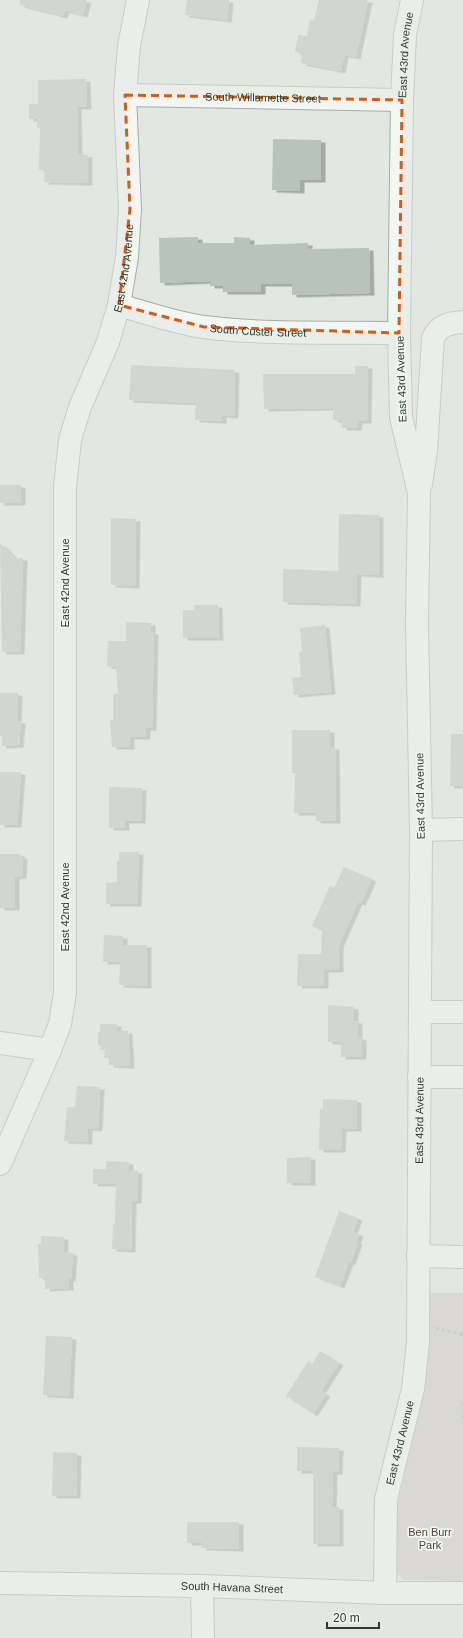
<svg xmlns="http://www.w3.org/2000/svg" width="463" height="1638" viewBox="0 0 463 1638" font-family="Helvetica,sans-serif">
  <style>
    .green { fill: #d1c5c3 }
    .building { fill: #b8c4b9; filter: url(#shadow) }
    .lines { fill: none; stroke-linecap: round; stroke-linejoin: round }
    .minor-casing { stroke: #a3aea3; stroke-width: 24 }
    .path { stroke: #a7b1a7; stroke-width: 2.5; stroke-dasharray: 3 3; stroke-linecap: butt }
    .minor { stroke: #f3f7f3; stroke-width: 22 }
    .marked { fill: none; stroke: #df580e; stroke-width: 3; stroke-dasharray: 8 5; stroke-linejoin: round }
    .labels { text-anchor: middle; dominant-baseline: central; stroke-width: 3.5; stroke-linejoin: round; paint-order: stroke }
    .street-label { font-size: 11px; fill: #2b3e2c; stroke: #f0f6f0 }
    .park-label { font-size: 11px; fill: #58413a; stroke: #f0f6f0 }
  </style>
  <defs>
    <filter id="shadow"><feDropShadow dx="4.5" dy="2.5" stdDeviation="0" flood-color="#0004"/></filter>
  </defs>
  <rect width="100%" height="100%" fill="#e1e8e1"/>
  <path class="green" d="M 429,1293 L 463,1293 L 463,1581 L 403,1580 L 397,1573 L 395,1565 L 398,1502 L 422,1399 L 428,1360 Z"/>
  <path class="building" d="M 20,0 L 87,0 L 83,15 L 65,10 L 63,16 L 20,5 Z
    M 187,0 L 229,0 L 227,20 L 185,15 Z
    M 319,0 L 368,0 L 356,57 L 344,55 L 341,71 L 301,63 L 302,54 L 295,52 L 298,35 L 307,36 L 310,19 L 314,20 Z
    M 86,79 L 87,107 L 77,107 L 78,154 L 88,155 L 88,183 L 44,182 L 45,170 L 39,170 L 40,128 L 37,128 L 37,119 L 29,119 L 29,104 L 38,104 L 38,80 Z
    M 273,139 L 321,140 L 321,180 L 300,180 L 300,191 L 272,190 Z
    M 198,237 L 198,243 L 234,243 L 234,237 L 250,238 L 250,245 L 308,243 L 308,249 L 369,248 L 370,293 L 292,295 L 292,284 L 261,284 L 261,292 L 223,292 L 223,286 L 210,286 L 210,281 L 160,283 L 159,238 Z
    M 131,365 L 235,370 L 234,416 L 222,415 L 222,421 L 195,420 L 196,403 L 129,400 Z
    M 355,366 L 368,366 L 367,421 L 358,421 L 357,428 L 342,428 L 342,421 L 333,420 L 333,408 L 264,409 L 263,374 L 355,374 Z
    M 0,485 L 21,485 L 21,503 L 0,503 Z
    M 339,514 L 379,515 L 379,575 L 357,574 L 356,604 L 283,602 L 283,569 L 338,571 Z
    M 111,518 L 136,519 L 135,586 L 111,585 Z
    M 0,543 L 15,558 L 23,558 L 20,652 L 2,652 Z
    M 194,605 L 218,605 L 219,638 L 183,638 L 183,610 L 194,610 Z
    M 126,622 L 151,623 L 151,632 L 154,632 L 152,728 L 146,728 L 146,737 L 130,737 L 130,747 L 112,747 L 110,720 L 113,720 L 113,694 L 118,694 L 116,667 L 107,666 L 108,641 L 126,641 Z
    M 325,625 L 331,692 L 294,695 L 292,678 L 301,677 L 299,652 L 302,651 L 300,628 Z
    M 0,693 L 18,693 L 17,721 L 21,721 L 19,745 L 2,746 L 2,736 L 0,736 Z
    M 292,730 L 330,730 L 330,747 L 335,747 L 336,821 L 316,821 L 316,813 L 294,813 L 295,773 L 292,773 Z
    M 451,734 L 463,734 L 463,786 L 450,786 Z
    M 0,772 L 21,772 L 17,825 L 0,825 Z
    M 109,787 L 142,788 L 141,821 L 125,821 L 125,828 L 109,828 Z
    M 119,852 L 139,852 L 137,904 L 106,904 L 106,883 L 117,882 L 117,861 L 119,861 Z
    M 0,854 L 21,854 L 20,856 L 23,856 L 22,876 L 15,877 L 15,908 L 0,908 Z
    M 344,867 L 372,879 L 361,903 L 358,902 L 339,945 L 339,970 L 324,970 L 324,986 L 297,986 L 298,954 L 321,954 L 322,930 L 312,926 L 330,886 L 334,888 Z
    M 104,935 L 123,936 L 123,945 L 147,945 L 147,986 L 119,985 L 120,962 L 103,962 Z
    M 328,1005 L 354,1007 L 354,1021 L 358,1021 L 358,1037 L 362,1038 L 362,1057 L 341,1057 L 341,1042 L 328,1042 Z
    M 100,1024 L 117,1024 L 117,1031 L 128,1031 L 130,1066 L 109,1065 L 109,1058 L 104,1058 L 105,1050 L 100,1050 L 101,1046 L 98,1046 L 98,1032 L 100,1032 Z
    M 77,1086 L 100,1087 L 98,1129 L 88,1128 L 88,1142 L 64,1141 L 67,1107 L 75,1107 Z
    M 323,1099 L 357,1100 L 357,1129 L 342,1129 L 341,1150 L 319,1150 L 320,1109 L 323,1109 Z
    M 311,1157 L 311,1183 L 287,1183 L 287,1158 Z
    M 106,1161 L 129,1162 L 129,1170 L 138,1171 L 137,1201 L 132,1201 L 131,1250 L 112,1249 L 113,1224 L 115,1224 L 116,1184 L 93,1184 L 93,1169 L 106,1169 Z
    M 339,1211 L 358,1218 L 353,1232 L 359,1234 L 356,1242 L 358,1242 L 351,1262 L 349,1262 L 340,1286 L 315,1277 Z
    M 41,1236 L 64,1237 L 64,1252 L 73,1253 L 71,1279 L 69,1279 L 69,1288 L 45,1289 L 45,1279 L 39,1278 L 38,1244 L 41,1244 Z
    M 46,1336 L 72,1337 L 69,1396 L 43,1395 Z
    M 320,1351 L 339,1363 L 321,1391 L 326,1394 L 313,1414 L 286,1396 L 308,1361 L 312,1364 Z
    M 297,1447 L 339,1448 L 338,1472 L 333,1472 L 332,1507 L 339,1507 L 339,1544 L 313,1544 L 313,1471 L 297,1471 Z
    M 53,1452 L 77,1453 L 76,1496 L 52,1496 Z
    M 187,1522 L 239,1522 L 239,1549 L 202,1548 L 202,1543 L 187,1543 Z"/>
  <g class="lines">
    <defs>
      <g id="minor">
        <path id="s1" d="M 125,95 L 402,100"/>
        <path id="s2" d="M 119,305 C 147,313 175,323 204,327 C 267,335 336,332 399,333"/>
        <path d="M 421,484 L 426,451 L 433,338 C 439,325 450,323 463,322"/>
        <path d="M 421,830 L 463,829"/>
        <path d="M 420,1012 L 463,1012"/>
        <path d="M 0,1043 L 50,1050"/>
        <path d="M 419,1077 L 463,1077"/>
        <path id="s3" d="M 0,1164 L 50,1050 L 60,1024 L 65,993 L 65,487 L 70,440 L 80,407 L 108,342 L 119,305 L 127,257 L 130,209 L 125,95 L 129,46 L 138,0"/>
        <path d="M 418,1256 L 463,1257"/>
        <path id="s4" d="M 0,1583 L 202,1586 L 385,1593 L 463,1593"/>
        <path d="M 202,1586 L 203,1638"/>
        <path id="s5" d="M 385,1593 L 386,1499 L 413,1389 L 418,1342 L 421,830 L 417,623 L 419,493 L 401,417 L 399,333 L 402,100 L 405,35 L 412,0"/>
      </g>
    </defs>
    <use href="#minor" class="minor-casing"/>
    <path class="path" d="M 436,1328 L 463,1335
      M 463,1404 L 463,1422"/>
    <use href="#minor" class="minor"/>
  </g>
  <path d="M0 0H463V1638H0ZM 125,95 L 402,100 L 399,333 L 204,327 L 119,305 L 130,209 Z" fill="#e1e8e1" fill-opacity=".55" fill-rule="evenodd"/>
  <path class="marked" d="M 125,95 L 402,100 L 399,333 L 204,327 L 119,305 L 130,209 Z"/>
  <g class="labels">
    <g class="street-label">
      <text stroke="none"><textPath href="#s5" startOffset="1544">East 43rd Avenue</textPath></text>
      <text stroke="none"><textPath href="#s1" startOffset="138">South Willamette Street</textPath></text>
      <text stroke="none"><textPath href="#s3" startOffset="918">East 42nd Avenue</textPath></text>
      <text stroke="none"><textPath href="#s2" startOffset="142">South Custer Street</textPath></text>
      <text transform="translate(401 379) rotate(-92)">East 43rd Avenue</text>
      <text transform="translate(65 583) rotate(-90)">East 42nd Avenue</text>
      <text transform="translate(420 796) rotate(-91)">East 43rd Avenue</text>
      <text transform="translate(65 907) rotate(-90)">East 42nd Avenue</text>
      <text stroke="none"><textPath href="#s5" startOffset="476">East 43rd Avenue</textPath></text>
      <text stroke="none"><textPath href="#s5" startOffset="152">East 43rd Avenue</textPath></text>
      <text stroke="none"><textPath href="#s4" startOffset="232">South Havana Street</textPath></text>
    </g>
    <g class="park-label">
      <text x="430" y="1532">Ben Burr<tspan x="430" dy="13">Park</tspan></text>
    </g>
  </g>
  <path d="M327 1622v6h52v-6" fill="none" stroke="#2b3e2c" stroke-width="2"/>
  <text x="333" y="1622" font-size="12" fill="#2b3e2c" stroke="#f0f6f0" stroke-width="3" paint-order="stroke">20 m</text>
</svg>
